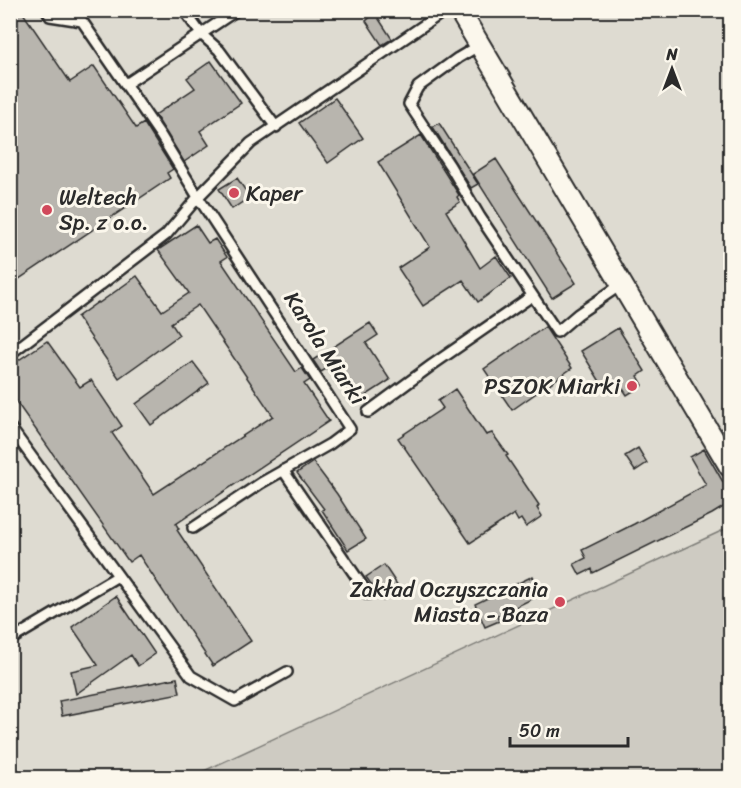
<svg xmlns="http://www.w3.org/2000/svg" width="741" height="788" viewBox="0 0 741 788" font-family="Sriracha,sans-serif">
  <style>
    .built { fill: #dedbd1 }
    .green { fill: #cecbc2; stroke: #7c7b76; stroke-width: 1.5 }
    .building { fill: #b8b5ae; stroke: #2b2b2b; stroke-width: 1.5 }
    .lines { fill: none; stroke-linecap: round; stroke-linejoin: round }
    .service-casing { stroke: #2b2b2b; stroke-width: 14 }
    .minor-casing { stroke: #2b2b2b; stroke-width: 24 }
    .service { stroke: #fbf7ec; stroke-width: 9 }
    .minor { stroke: #fbf7ec; stroke-width: 20 }
    .poi-dot { fill: #d1495b; stroke: #fbf7ec; stroke-width: 2 }
    .labels { text-anchor: middle; dominant-baseline: central; stroke-width: 6; stroke-linejoin: round; paint-order: stroke }
    .poi-label { font-size: 22px; fill: #2b2b2b; stroke: #fbf7ec; text-anchor: start }
    .street-label { font-size: 22px; fill: #2b2b2b; stroke: #fbf7ec }
  </style>
  <rect width="100%" height="100%" fill="#eeebe0"/>
  <filter id="ink" filterUnits="userSpaceOnUse"><feTurbulence type="fractalNoise" baseFrequency=".0167" numOctaves="2"/><feDisplacementMap in="SourceGraphic" scale="12" xChannelSelector="R" yChannelSelector="G"/><feConvolveMatrix kernelMatrix="1 2 1 2 8 2 1 2 1" color-interpolation-filters="sRGB"/></filter>
  <g filter="url(#ink)">
    <path class="built" d="M 10,11 L 730,11 L 730,527 L 191,777 L 11,777 Z"/>
    <path class="green" d="M 730,527 L 730,777 L 191,777 Z"/>
    <path class="building" d="M 10,10 L 21,10 L 70,82 L 94,66 L 136,128 L 144,123 L 173,169 L 167,173 L 170,178 L 10,285 Z
      M 375,13 L 392,39 L 382,45 L 366,21 Z
      M 211,61 L 241,103 L 200,131 L 209,145 L 184,162 L 155,115 L 195,88 L 187,78 Z
      M 335,98 L 363,138 L 328,163 L 299,123 Z
      M 439,123 L 478,184 L 471,188 L 433,127 Z
      M 421,135 L 459,195 L 457,197 L 460,202 L 446,211 L 480,268 L 496,256 L 511,278 L 478,302 L 463,280 L 423,306 L 398,268 L 430,247 L 378,162 Z
      M 496,159 L 576,283 L 552,298 L 473,174 Z
      M 237,178 L 250,197 L 232,209 L 219,189 Z
      M 196,225 L 208,243 L 215,239 L 227,257 L 221,261 L 296,372 L 302,368 L 310,380 L 304,384 L 329,421 L 176,524 L 179,529 L 177,530 L 251,641 L 213,666 L 139,555 L 129,562 L 10,393 L 10,366 L 47,341 L 80,387 L 91,380 L 122,426 L 112,433 L 154,494 L 273,416 L 198,305 L 171,323 L 179,335 L 119,378 L 77,317 L 98,302 L 99,303 L 137,276 L 162,311 L 189,293 L 158,250 Z
      M 370,323 L 378,335 L 366,343 L 390,380 L 356,402 L 331,366 L 321,372 L 313,360 Z
      M 545,327 L 572,368 L 512,410 L 484,369 Z
      M 618,328 L 645,371 L 638,376 L 643,385 L 627,395 L 617,380 L 604,388 L 581,351 Z
      M 193,362 L 209,383 L 151,425 L 136,404 Z
      M 455,389 L 486,435 L 492,433 L 508,455 L 506,456 L 539,505 L 537,508 L 542,516 L 526,527 L 521,519 L 518,521 L 514,514 L 470,543 L 398,438 L 443,408 L 438,401 Z
      M 638,448 L 647,463 L 635,471 L 625,456 Z
      M 704,449 L 730,494 L 730,503 L 712,514 L 593,573 L 592,569 L 580,575 L 574,564 L 586,558 L 582,550 L 634,524 L 706,485 L 690,457 Z
      M 313,462 L 337,494 L 366,539 L 348,550 L 322,510 L 324,509 L 297,473 Z
      M 384,565 L 400,589 L 383,601 L 366,577 Z
      M 533,576 L 542,594 L 497,616 L 499,621 L 485,627 L 475,604 Z
      M 116,596 L 155,654 L 138,666 L 131,655 L 76,694 L 71,671 L 98,665 L 72,627 Z
      M 177,678 L 180,693 L 62,716 L 59,701 Z"/>
    <g class="lines">
      <defs>
        <path id="service" d="M 47,10 L 50,16 L 82,21 L 161,136 L 198,197 L 350,429 L 330,444 L 261,483 L 193,528
          M 184,10 L 201,34 L 219,50 L 276,127
          M 480,45 L 458,58 L 418,87 L 409,104 L 450,166 L 480,217 L 557,332 L 578,314 L 622,284
          M 126,84 L 237,10
          M 10,354 L 166,235 L 198,197 L 251,143 L 446,10
          M 368,412 L 432,365 L 532,296
          M 10,427 L 191,676 L 235,701 L 287,672
          M 283,470 L 368,594
          M 10,640 L 118,576"/>
        <path id="minor" d="M 459,10 L 730,467"/>
      </defs>
      <use href="#service" class="service-casing"/>
      <use href="#minor" class="minor-casing"/>
      <use href="#service" class="service"/>
      <use href="#minor" class="minor"/>
    </g>
  </g>
  <g class="poi-dot">
    <circle cx="234" cy="193" r="6"/>
    <circle cx="47" cy="210" r="6"/>
    <circle cx="632" cy="386" r="6"/>
    <circle cx="560" cy="602" r="6"/>
  </g>
  <g class="labels">
    <g class="poi-label">
      <text x="246" y="193">Kaper</text>
      <text x="59" y="197">Weltech<tspan x="59" dy="25">Sp. z o.o.</tspan></text>
      <text x="620" y="386" text-anchor="end">PSZOK Miarki</text>
      <text x="548" y="589" text-anchor="end">Zakład Oczyszczania<tspan x="548" dy="25">Miasta - Baza</tspan></text>
    </g>
    <g class="street-label">
      <text transform="translate(325 348) rotate(57)">Karola Miarki</text>
    </g>
  </g>
  <rect width="741" height="788" fill="none" stroke="#fbf7ec" stroke-width="36"/>
  <rect x="18" y="18" width="705" height="752" fill="none" stroke="#2b2b2b" stroke-width="2" filter="url(#ink)"/>
  <g transform="translate(672 69)" stroke="#fbf7ec" stroke-width="4.5" paint-order="stroke">
  <path d="M0-4.5L10 22L0 15L-10 22Z" fill="#2b2b2b"/>
  <text y="-9" font-size="16" font-weight="bold" text-anchor="middle" fill="#2b2b2b">N</text>
  </g>
  <path d="M510 737v9h118v-9" fill="none" stroke="#2b2b2b" stroke-width="3"/>
  <text x="519" y="737" font-size="18" fill="#2b2b2b" stroke="#fbf7ec" stroke-width="4.5" paint-order="stroke">50 m</text>
</svg>
